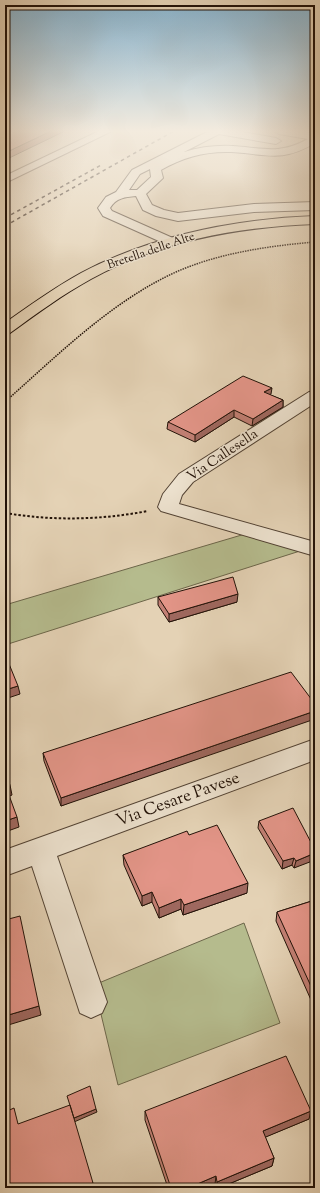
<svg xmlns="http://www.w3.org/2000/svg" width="320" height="1193" viewBox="0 0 320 1193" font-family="'Sorts Mill Goudy',serif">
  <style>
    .green { fill: #b5bb8d; stroke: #6c664a }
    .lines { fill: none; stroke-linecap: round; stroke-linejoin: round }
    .minor-casing { stroke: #524233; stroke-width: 2 }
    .major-casing { stroke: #221208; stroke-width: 2 }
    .path-far1 { stroke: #221208; stroke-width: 1.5; stroke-dasharray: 1.5 1; stroke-linecap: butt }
    .path { stroke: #221208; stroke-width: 2; stroke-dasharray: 2.5 2; stroke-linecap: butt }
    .minor { fill: #ede2cf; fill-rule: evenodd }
    .major { fill: #e4d2b5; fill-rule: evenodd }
    .rail { stroke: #221208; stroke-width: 1.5; stroke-dasharray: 3.5 3.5; stroke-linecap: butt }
    .wall { fill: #c38075; stroke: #221208 }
    .shaded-wall { fill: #9f685f; stroke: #221208 }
    .building { fill: #e39588; stroke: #221208 }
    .labels { text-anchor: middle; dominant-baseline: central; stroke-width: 3; stroke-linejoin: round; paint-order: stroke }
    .far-street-label { font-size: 12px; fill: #221208; stroke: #ede2cf }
    .street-label { font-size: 14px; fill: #221208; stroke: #ede2cf }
    .near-street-label { font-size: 17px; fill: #221208; stroke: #ede2cf }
  </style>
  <rect width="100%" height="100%" fill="#e4d2b5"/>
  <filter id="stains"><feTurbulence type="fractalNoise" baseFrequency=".005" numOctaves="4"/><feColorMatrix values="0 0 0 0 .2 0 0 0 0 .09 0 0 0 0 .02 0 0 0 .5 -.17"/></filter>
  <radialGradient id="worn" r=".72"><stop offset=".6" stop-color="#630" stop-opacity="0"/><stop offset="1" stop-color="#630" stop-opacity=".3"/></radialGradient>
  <path class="green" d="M 245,534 L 300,551 L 5,645 L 5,605 Z
    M 244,923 L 280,1023 L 118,1085 L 94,985 Z"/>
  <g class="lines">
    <defs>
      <path id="minor" d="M 99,131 L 112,131 L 5,183 L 5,176 Z
        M 209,131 L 237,131 L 276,138 L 281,141 L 276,144 L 219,134 L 184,152 C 200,147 216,145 233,146 C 263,148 279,155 308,139 L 279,134 L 274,131 L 298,131 L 315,134 L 315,143 C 281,163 267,154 231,152 C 206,151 183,157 161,170 L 163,178 L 146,194 L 152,205 L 164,210 L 178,213 L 254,204 L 315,202 L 315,210 L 254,212 L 178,221 L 156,216 L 143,210 L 136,196 C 125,197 116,198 110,208 L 112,211 L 175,239 L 176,242 L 170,246 L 103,216 L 98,208 L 106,197 L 116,192 L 132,170 ZM 150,169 L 151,177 L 137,190 L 129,190 L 140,174 Z
        M 315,391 L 315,403 L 193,482 L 182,495 L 179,504 L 315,542 L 315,556 L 161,511 L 158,507 L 163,494 L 179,474 L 309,392 Z
        M 315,739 L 315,760 L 57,856 L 107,1002 L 102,1013 L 91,1018 L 80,1013 L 32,866 L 5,876 L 5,850 Z"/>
      <path id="major" d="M 315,216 L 315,224 C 237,227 159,241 91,279 C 62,295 36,314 10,333 L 5,335 L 5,323 C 30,305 54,288 81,273 C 153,235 235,219 315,216 Z"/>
    </defs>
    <use href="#minor" class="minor-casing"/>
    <use href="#major" class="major-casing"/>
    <path class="path-far1" d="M 7,400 C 59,354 112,301 176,272 C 219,253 268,246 315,242"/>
    <path class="path" d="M 5,402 L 8,399
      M 5,513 C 53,521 100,520 148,511"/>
    <use href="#minor" class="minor"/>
    <use href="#major" class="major"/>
    <path class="rail" d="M 5,218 L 103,164
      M 5,226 L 174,131"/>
  </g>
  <path class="wall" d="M 271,394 L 270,395 L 283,400 L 283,407 L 252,426 L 234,417 L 195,442 L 167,429 L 168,422 Z
    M 158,597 L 237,602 L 169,622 L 158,605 Z
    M 315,704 L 61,806 L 44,761 L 43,753 Z
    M 259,821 L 315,850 L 294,868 L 292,865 L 282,869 L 258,828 Z
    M 189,835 L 247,893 L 183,915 L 181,909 L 159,918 L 152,902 L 142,906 L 124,865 L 123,855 Z
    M 315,900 L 315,1009 L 276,921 L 277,912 Z
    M 145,1111 L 309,1119 L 265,1137 L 274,1158 L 272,1166 L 219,1188 L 216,1188 L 215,1184 L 205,1188 L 168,1188 L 145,1120 Z"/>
  <path class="shaded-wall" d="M 51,131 L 65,131 L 5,160 L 5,153 Z
    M 272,388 L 271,394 L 264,398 L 264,392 Z
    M 283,400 L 283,407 L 252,426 L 253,419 Z
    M 234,410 L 234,417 L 195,442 L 195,435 Z
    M 238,594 L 237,602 L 169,622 L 169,614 Z
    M 18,686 L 20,694 L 5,699 L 5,690 Z
    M 315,711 L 315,719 L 61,806 L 61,798 Z
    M 10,785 L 12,795 L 8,797 L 6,787 Z
    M 17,817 L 19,827 L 5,832 L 5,821 Z
    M 315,853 L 315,860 L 294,868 L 296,861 Z
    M 294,858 L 292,865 L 282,869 L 283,861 Z
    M 248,883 L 247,893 L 183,915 L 184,905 Z
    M 152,892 L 152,902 L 142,906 L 142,896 Z
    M 181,899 L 181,909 L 159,918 L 159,908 Z
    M 39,1006 L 41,1015 L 5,1026 L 5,1016 Z
    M 96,1109 L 97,1112 L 74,1122 L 74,1118 Z
    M 311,1111 L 309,1119 L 261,1139 L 263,1131 Z
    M 274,1158 L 272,1166 L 219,1188 L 217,1188 L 217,1182 Z
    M 216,1176 L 215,1184 L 205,1188 L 188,1188 Z
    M 93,1183 L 94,1188 L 80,1188 Z"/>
  <path class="building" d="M 5,131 L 51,131 L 5,153 Z
    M 243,376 L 272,388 L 264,392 L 283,400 L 253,419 L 234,410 L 195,435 L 168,422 Z
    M 233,577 L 238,594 L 169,614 L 158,597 Z
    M 5,654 L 18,686 L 5,690 Z
    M 291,672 L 315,704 L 315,711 L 61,798 L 43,753 Z
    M 5,771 L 10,785 L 6,787 L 17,817 L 5,821 Z
    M 293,808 L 315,850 L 315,853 L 296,861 L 294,858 L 283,861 L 259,821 Z
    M 217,825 L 248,883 L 184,905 L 181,899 L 159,908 L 152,892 L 142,896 L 123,855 L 187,831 L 189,835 Z
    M 315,900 L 315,995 L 277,912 Z
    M 20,916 L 39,1006 L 5,1016 L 5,920 Z
    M 286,1056 L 311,1111 L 263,1131 L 274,1158 L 217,1182 L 216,1176 L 188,1188 L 171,1188 L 145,1111 Z
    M 90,1086 L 96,1109 L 74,1118 L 67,1096 Z
    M 70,1105 L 93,1183 L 80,1188 L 5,1188 L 5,1112 L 14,1108 L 18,1124 Z"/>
  <linearGradient id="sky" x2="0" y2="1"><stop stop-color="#87b5d2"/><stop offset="0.44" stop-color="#f3ebde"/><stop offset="1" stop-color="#f3ebde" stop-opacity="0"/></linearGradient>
  <rect width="320" height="298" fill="url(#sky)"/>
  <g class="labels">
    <g class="far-street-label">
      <text transform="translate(151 251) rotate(-19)">Bretella delle Alte</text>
    </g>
    <g class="street-label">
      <text transform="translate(223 456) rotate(-34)">Via Callesella</text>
    </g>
    <g class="near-street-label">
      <text transform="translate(178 800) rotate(-20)">Via Cesare Pavese</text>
    </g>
  </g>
  <rect width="320" height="1193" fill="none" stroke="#e4d2b5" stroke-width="20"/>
  <rect x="6" y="6" width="308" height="1181" fill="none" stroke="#221208" stroke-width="2"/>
  <rect x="10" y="10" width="300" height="1173" fill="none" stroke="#221208"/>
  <rect width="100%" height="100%" filter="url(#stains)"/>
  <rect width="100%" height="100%" fill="url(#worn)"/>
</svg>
